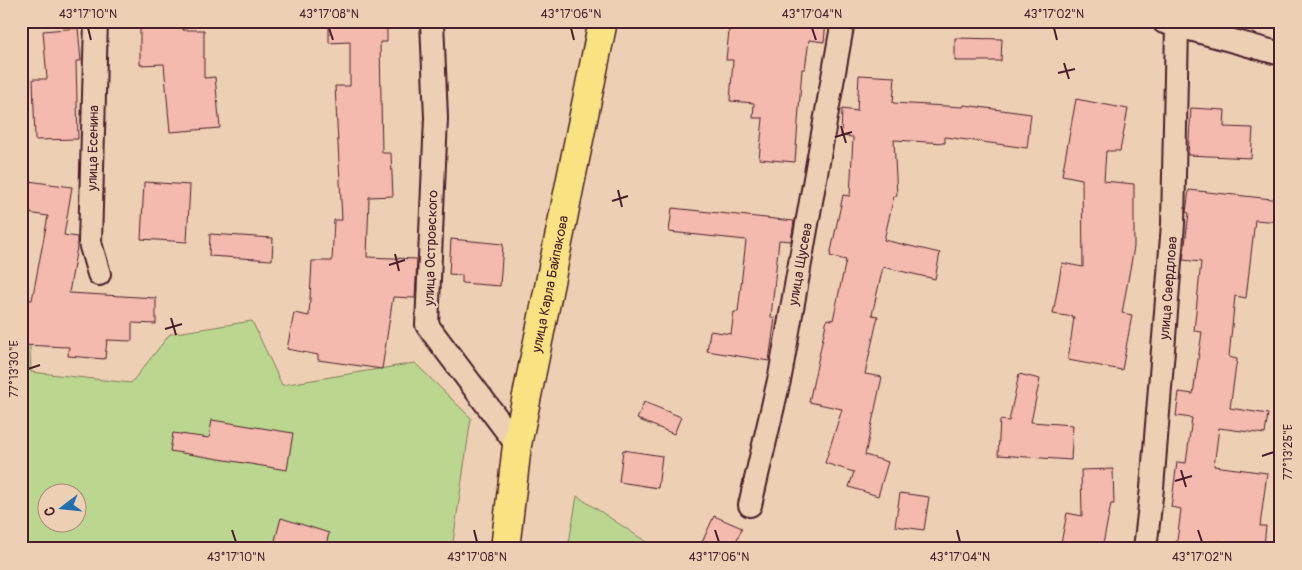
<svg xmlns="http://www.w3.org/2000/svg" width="1302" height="570" viewBox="0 0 1302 570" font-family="Pangolin,sans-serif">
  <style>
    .green { fill: #bbd78f; stroke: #827b5d; fill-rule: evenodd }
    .building { fill: #f3baad; stroke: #4a1f2b }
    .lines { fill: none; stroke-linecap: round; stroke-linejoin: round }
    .street-casing { stroke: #4a1f2b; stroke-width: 26 }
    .primary-casing { stroke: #4a1f2b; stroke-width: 31 }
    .street { stroke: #edd0b4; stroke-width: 22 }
    .primary { stroke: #f8e281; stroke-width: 28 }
    .ticks { fill: none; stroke: #4a1f2b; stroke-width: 2 }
    .labels { text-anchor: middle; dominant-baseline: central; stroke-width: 4.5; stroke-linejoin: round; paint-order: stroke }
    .street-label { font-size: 14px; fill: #4a1f2b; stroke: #edd0b4 }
    .neatline { fill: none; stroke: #4a1f2b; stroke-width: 2 }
    .ticks-label { font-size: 12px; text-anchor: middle; fill: #4a1f2b }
  </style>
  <rect width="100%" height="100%" fill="#edd0b4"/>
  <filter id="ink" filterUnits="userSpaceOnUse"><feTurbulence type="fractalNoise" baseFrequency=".02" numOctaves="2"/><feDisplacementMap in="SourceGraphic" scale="10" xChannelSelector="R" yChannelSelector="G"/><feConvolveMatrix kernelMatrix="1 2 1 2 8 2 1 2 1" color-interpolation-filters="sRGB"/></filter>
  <g filter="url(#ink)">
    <path class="green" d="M 21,159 L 31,372 L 131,383 L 170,334 L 252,321 L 282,385 L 415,363 L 471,418 L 452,549 L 21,549 ZM 48,492 L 78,492 L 78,522 L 48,522 Z
      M 577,496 L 657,549 L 568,549 Z"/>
    <path class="building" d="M 140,21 L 182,21 L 183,30 L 204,30 L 204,78 L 215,77 L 220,128 L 170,132 L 164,64 L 140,65 Z
      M 329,21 L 387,21 L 387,42 L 380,42 L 382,153 L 391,153 L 393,196 L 369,197 L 367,257 L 417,259 L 415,298 L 393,297 L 382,369 L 318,360 L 318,355 L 287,349 L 294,313 L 309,316 L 312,261 L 332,261 L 334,220 L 342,220 L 335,86 L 350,86 L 350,42 L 329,43 Z
      M 730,21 L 826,21 L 824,42 L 809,40 L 805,69 L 802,69 L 795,162 L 759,159 L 763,118 L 753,118 L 754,103 L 730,101 L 733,60 L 726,60 Z
      M 78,28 L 81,61 L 76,61 L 78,139 L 35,140 L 33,79 L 47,79 L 43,31 Z
      M 955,38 L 1002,39 L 1001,61 L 955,61 Z
      M 859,75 L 895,77 L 893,103 L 963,107 L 964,105 L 1031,114 L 1027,148 L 945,137 L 945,143 L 894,140 L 897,196 L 894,196 L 884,240 L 940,253 L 935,279 L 883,267 L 872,315 L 878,316 L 865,374 L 882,377 L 865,455 L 888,462 L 878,496 L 849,487 L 854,472 L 825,463 L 842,409 L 809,402 L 827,319 L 833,320 L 846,260 L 830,256 L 843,195 L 850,196 L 853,137 L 841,136 L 842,109 L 857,111 Z
      M 1076,99 L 1128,109 L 1120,151 L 1106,151 L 1104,181 L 1134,184 L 1134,247 L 1122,313 L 1132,315 L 1122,370 L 1068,360 L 1074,317 L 1053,314 L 1062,263 L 1083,267 L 1082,179 L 1062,175 Z
      M 1191,108 L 1225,110 L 1224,127 L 1253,128 L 1251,158 L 1188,155 Z
      M 21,180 L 72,187 L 64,235 L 77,237 L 77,247 L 69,293 L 156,298 L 156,324 L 132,323 L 132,341 L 107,340 L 105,359 L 68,356 L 69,347 L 21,345 L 21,299 L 32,300 L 48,216 L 21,212 Z
      M 144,182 L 190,185 L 187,242 L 141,239 Z
      M 1189,190 L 1281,200 L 1281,222 L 1255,220 L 1246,298 L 1235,296 L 1229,357 L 1237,359 L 1230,408 L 1268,414 L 1265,434 L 1219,428 L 1214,466 L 1267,473 L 1260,526 L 1266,526 L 1264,546 L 1217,541 L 1216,549 L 1176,549 L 1181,509 L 1171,507 L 1177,462 L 1186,463 L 1192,418 L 1176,416 L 1179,392 L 1193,394 L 1202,332 L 1194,331 L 1201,262 L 1183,260 L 1189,213 L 1186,212 Z
      M 672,208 L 794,221 L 791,241 L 779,240 L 771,317 L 775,318 L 769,361 L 707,351 L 710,331 L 731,334 L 734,312 L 738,312 L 746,240 L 669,232 Z
      M 210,234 L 273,238 L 272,260 L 209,256 Z
      M 451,239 L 503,244 L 500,286 L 462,283 L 462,275 L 449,274 Z
      M 1019,374 L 1040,379 L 1031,422 L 1073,425 L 1071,460 L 998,455 L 1000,420 L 1009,421 Z
      M 644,402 L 681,417 L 674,434 L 637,419 Z
      M 212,420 L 293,433 L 287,470 L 170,451 L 173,433 L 209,438 Z
      M 623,450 L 662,456 L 658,488 L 619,482 Z
      M 1113,469 L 1114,504 L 1111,504 L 1102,549 L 1092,549 L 1061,543 L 1067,513 L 1082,516 L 1081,470 Z
      M 900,493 L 929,497 L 924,530 L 895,526 Z
      M 714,516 L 742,528 L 733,549 L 699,549 Z
      M 281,518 L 329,533 L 325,549 L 291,549 L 274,544 Z"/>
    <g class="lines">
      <defs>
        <g id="street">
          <path d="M 96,21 L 90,243 L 99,274"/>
          <path d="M 432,21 L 436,118 L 427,325 L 517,445"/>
          <path d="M 1164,22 L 1281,54"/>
          <path id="s1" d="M 750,505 L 780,376 L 843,21"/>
          <path id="s2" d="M 1145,549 L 1152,488 L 1173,224 L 1177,26"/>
        </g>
        <g id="primary">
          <path id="s3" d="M 505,549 L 517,445 L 603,21"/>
        </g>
      </defs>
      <use href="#street" class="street-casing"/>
      <use href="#primary" class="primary-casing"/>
      <use href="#street" class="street"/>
      <use href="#primary" class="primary"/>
    </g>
  </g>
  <path class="ticks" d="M 88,28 L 91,40M 329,28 L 333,40M 571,28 L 574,40M 812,28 L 816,40M 1054,28 L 1057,40M 1064,63 L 1069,79M 1058,73 L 1075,69M 841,126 L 846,143M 835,137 L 852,132M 618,190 L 622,207M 612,201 L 628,196M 395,254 L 399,271M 389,265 L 405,260M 171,318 L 176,335M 165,329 L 182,324M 28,369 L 40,365M 1262,456 L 1274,452M 1181,470 L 1186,487M 1175,481 L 1192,476M 232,530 L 236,542M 474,530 L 477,542M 715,530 L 719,542M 957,530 L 960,542M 1198,530 L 1202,542"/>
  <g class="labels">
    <g class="street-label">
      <text transform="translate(93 148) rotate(-89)">улица Есенина</text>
      <text transform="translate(431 248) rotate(-88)">улица Островского</text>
      <text stroke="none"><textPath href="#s1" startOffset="246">улица Щусева</textPath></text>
      <text stroke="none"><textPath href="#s3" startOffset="269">улица Карла Байпакова</textPath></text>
      <text stroke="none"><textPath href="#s2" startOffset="262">улица Свердлова</textPath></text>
    </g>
  </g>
  <rect width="1302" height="570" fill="none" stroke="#edd0b4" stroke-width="55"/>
  <g transform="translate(62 508) rotate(254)"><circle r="24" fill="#edd0b4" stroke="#ac897d"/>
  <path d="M0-4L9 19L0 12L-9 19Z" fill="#1f6fb2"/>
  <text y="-8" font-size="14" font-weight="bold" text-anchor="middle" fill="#4a1f2b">С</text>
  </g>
  <rect x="28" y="28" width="1246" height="514" class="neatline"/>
  <g class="ticks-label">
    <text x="88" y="18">43°17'10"N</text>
    <text x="329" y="18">43°17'08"N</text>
    <text x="571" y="18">43°17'06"N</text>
    <text x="812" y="18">43°17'04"N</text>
    <text x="1054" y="18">43°17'02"N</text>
    <text transform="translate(14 369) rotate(-90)" y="4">77°13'30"E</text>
    <text transform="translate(1288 452) rotate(-90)" y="4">77°13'25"E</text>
    <text x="236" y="561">43°17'10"N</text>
    <text x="477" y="561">43°17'08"N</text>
    <text x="719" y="561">43°17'06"N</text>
    <text x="960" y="561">43°17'04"N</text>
    <text x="1202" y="561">43°17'02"N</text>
  </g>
</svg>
